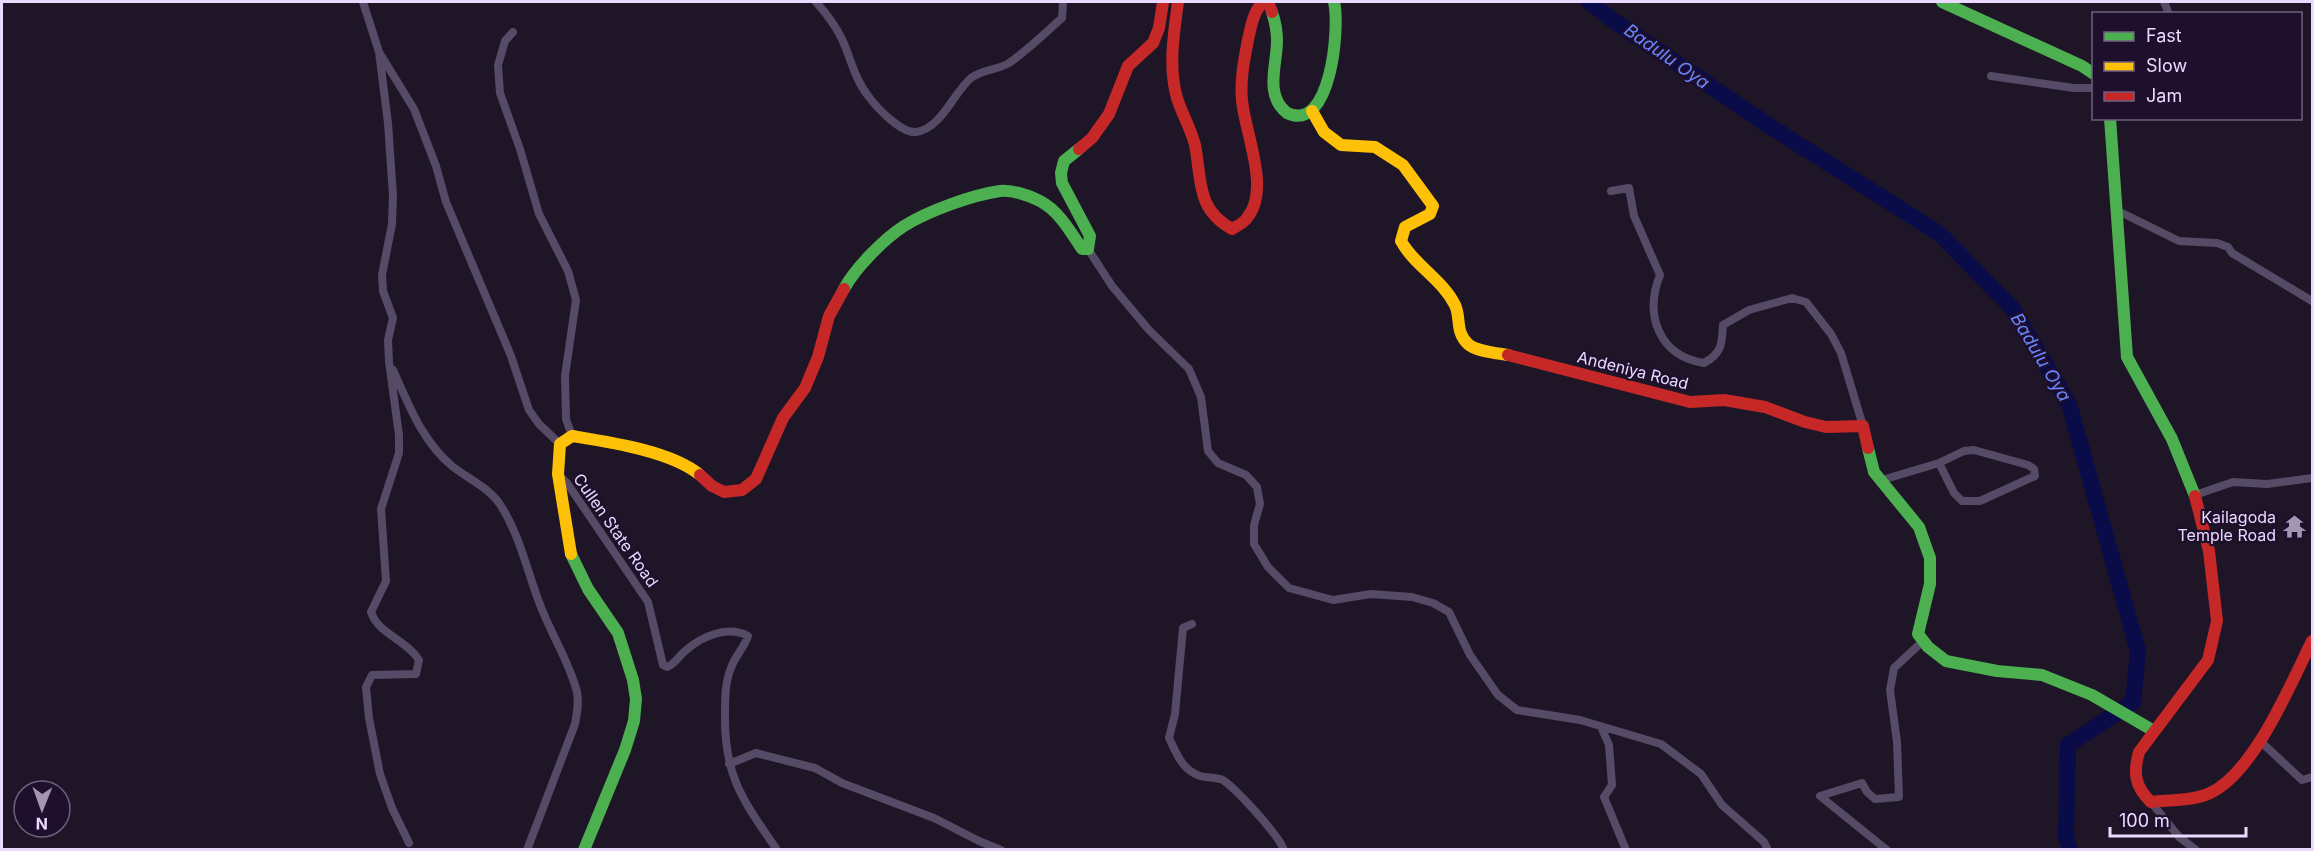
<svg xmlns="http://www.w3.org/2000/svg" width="2314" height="851" viewBox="0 0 2314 851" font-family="Inter,sans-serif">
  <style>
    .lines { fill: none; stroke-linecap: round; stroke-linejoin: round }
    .river { stroke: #0a0b49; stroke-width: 16 }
    .street { stroke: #554b66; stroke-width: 8 }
    .fast { stroke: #4caf50; stroke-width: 12 }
    .slow { stroke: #ffc107; stroke-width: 12 }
    .jam { stroke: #c62828; stroke-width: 12 }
    .labels { text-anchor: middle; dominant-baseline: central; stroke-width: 4.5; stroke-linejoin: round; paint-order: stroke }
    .street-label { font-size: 16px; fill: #ebdaff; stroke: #1e0f2c }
    .poi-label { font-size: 16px; fill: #ebdaff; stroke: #1e0f2c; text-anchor: end }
    .water-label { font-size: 18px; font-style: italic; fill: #6887ff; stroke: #1e0f2c }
  </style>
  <rect width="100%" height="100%" fill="#1e1526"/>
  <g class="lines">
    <path class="river" d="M 1589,2 L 1614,21 L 1771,127 L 1940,234 L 2013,309 L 2069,404 L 2138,651 L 2133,702 L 2068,745 L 2066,837 L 2070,850"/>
    <path class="street" d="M 363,2 L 379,52 L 414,109 L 436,166 L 446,202 L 511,356 L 529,410 L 539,424 L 560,444
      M 816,2 C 826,13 835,25 842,39 C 851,59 855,80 869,97 C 877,108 902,134 916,132 C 941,129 954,92 971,78 C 983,69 998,70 1009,63 C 1028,50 1045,33 1062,18 L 1063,2
      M 2164,2 L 2169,14
      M 513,32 L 505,41 L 498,65 L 500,93 L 520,149 L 539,214 L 568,271 L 576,300 L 565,376 L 566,419 L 572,436
      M 379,52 L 388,123 L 393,196 L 392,224 L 382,275 L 383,291 L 393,318 L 388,340 L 389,362 L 399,435 L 399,453 L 381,509 L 386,581 L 371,612 C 378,634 407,640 419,660 L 416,674 L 372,675 L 366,687 L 369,718 L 380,774 L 392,808 L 409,843
      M 1991,76 L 2074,88 L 2094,88
      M 1611,191 L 1629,188 L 1634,216 L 1660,275 C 1644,315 1659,356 1704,363 C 1722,353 1722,344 1723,325 L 1749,310 L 1792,298 L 1806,302 L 1831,334 L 1841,353 L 1863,426
      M 2118,211 L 2179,241 L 2217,243 L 2228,247 L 2232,253 L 2312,301
      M 1088,249 L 1112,286 L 1149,330 L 1189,369 L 1201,397 L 1208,451 L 1218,463 L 1246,475 L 1257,487 L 1260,504 L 1254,525 L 1254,544 L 1268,567 L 1289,588 L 1333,600 L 1371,594 L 1412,597 L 1433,603 L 1449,612 L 1470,655 L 1498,695 L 1517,710 L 1580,720 L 1661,744 L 1701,774 L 1722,805 L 1764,842 L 1768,850
      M 393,370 C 409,405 422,441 452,466 C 468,479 490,488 501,506 C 522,539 528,577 543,612 C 554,639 570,664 577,692 C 579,703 577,713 575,724 L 527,850
      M 558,474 L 567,483 L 648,602 L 663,665 L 667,667 C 675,664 679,656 685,651 C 702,636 728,625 748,636 C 744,648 735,656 731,668 C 725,682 725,699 725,714 C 724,777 743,800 777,850
      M 1882,480 L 1939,463 L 1954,493 L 1962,501 L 1980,501 L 2035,476 L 2034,469 L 2028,465 L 1974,450 L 1964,451 L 1939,463
      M 2195,495 L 2233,482 L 2267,484 L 2312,478
      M 1192,624 L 1183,628 L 1175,714 L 1169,738 C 1177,754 1182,770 1200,776 C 1207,778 1217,777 1223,780 C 1237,790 1278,834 1284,850
      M 1601,727 L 1609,745 L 1612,785 L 1604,797 L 1626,850
      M 2260,741 L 2302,780 L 2312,777
      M 729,764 L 756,753 L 815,768 L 842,783 L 934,818 L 979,841 L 1001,850
      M 2151,802 L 2179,837 L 2196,850
      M 1887,850 L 1820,796 L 1862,783 L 1867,792 L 1875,799 L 1899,797 L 1897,742 L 1890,690 L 1894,668 L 1923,641"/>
    <path class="fast" d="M 1942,2 L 2082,66 L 2094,74
      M 1272,12 C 1275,21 1277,31 1277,41 C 1277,65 1264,95 1287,113 C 1331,134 1340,27 1334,2
      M 2110,118 L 2127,357 L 2172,439 L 2195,496
      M 844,289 C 855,268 884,239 904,226 C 928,211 972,195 1000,191 C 1012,190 1029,195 1040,201 C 1059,211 1070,231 1082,249 L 1088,249 L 1090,236 L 1062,183 L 1061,173 L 1064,161 L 1079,149
      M 1868,448 L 1874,472 L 1919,527 L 1930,558 L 1930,584 L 1918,634 L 1928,647 L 1946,661 L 1997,671 L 2042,675 L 2092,695 L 2154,731
      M 571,554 L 588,589 L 618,633 L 633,680 L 636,699 L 634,721 L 625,750 L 584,850"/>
    <path class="slow" d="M 1312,111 L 1324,132 L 1341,145 L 1375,147 L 1403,165 L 1433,206 L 1430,214 L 1405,227 L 1401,241 C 1414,265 1442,279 1455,305 C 1461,317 1455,332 1468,344 C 1477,352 1497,353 1508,355
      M 571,554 L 558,474 L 560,444 L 572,436 C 609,442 671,451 700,475"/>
    <path class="jam" d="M 1178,2 C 1174,33 1168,67 1177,98 C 1182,114 1191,129 1195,145 C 1202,181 1196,209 1232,229 C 1237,226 1244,223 1247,218 C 1271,189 1245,134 1242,100 C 1240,81 1244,60 1248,40 C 1251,27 1253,12 1263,2 L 1269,4 L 1272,12
      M 1079,149 L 1092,138 L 1109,114 L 1128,66 L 1153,43 L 1159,28 L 1163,2
      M 1508,355 L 1690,402 L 1724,400 L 1765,407 L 1805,422 L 1826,427 L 1863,426 L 1868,448
      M 700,475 L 712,486 L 724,492 L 742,490 L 756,479 L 783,418 L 805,388 L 818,357 L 829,316 L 844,289
      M 2195,496 L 2209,551 L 2217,621 L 2208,660 L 2139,752 C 2133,773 2135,787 2151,802 C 2170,800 2193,801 2210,793 C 2254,773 2291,683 2312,641"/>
  </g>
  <defs>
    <symbol id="temple-bare" viewBox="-9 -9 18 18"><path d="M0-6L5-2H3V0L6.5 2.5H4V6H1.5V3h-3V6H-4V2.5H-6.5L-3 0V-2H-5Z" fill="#a395b3" stroke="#1e0f2c" stroke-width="2.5" paint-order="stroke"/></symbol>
  </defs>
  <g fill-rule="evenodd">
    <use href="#temple-bare" x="2278" y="510" width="33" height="33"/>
  </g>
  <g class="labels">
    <g class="street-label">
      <text transform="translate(1633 370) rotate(14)">Andeniya Road</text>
      <text transform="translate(616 530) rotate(55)">Cullen State Road</text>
    </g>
    <g class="poi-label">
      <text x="2276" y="517">Kailagoda<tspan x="2276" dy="18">Temple Road</tspan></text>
    </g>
    <g class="water-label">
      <text transform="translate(1667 56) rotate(35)">Badulu Oya</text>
      <text transform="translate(2041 357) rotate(59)">Badulu Oya</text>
    </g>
  </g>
  <rect width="2314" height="851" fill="none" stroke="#ebdaff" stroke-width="6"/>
  <rect x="2092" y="12" width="210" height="108" fill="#1e0f2c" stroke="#706080" stroke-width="1.5"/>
  <rect x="2104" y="32" width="30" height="9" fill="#4caf50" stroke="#706080" stroke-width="1.5"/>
  <text x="2146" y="42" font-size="18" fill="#ebdaff">Fast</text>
  <rect x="2104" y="62" width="30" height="9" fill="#ffc107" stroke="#706080" stroke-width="1.5"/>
  <text x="2146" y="72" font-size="18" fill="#ebdaff">Slow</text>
  <rect x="2104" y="92" width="30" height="9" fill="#c62828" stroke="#706080" stroke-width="1.5"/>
  <text x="2146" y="102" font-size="18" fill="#ebdaff">Jam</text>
  <g transform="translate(42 809) rotate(181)"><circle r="28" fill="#1e0f2c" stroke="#706080" stroke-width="1.5"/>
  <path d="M0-4.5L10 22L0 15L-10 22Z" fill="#a395b3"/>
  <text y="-9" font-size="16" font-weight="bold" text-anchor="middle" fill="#ebdaff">N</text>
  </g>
  <path d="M2110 827v9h136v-9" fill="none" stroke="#ebdaff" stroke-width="3"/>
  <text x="2119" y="827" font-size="18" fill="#ebdaff" stroke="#1e0f2c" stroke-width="4.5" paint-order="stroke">100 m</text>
</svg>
